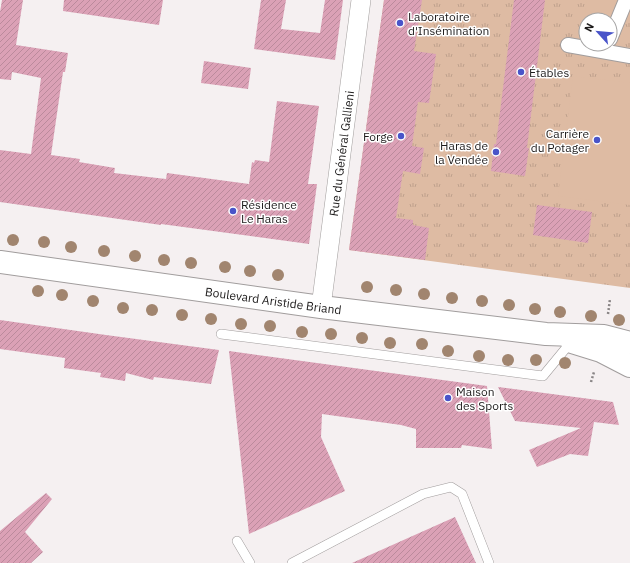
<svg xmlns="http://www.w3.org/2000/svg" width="630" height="563" viewBox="0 0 630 563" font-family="'IBM Plex Sans',sans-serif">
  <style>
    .park { fill: url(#park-tufts); fill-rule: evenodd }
    .pitch { fill: #debba3 }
    .building { fill: url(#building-hatch) }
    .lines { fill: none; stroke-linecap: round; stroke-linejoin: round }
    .service-casing { stroke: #a19d9d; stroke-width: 10 }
    .pedestrian-casing { stroke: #a19d9d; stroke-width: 16 }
    .minor-casing { stroke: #a19d9d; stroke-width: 20 }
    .secondary-casing { stroke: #a19d9d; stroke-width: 24 }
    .path { stroke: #898586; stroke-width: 2.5; stroke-dasharray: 2 2; stroke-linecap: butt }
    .service { stroke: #fff; stroke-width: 9 }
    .pedestrian { stroke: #fff; stroke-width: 14 }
    .minor { stroke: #fff; stroke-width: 19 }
    .secondary { stroke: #fff; stroke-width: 22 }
    .tree { fill: #a1856f }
    .poi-dot { fill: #4954c9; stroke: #fff; stroke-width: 1.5 }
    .labels { text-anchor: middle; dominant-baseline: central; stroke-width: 3; stroke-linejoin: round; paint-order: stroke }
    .poi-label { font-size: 12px; fill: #1c1a1a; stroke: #fff; text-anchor: start }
    .street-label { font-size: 12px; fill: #1c1a1a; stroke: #fff }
  </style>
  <defs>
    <pattern id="park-tufts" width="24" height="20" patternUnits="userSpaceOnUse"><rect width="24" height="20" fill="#debba3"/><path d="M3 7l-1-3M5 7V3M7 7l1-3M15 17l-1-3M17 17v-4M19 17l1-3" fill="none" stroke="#bea08c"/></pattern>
    <pattern id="building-hatch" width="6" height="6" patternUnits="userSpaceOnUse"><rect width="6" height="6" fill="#dba1b6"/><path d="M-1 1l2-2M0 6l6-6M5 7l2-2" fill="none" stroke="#bb8a9c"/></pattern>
  </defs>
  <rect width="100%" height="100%" fill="#f5f0f1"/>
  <path class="park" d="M 384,0 L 630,0 L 630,288 L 349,250 ZM 586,20 L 610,20 L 610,44 L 586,44 Z"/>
  <path class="pitch" d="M 587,0 L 620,0 L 610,26 L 610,20 L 586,20 L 586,40 L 582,39 Z
    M 573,76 L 630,83 L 630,205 L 558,196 Z"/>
  <path class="building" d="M 2,0 L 23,0 L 16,45 L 68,53 L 65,72 L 63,72 L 51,155 L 80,159 L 79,162 L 115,168 L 114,173 L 166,179 L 167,173 L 249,184 L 252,162 L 254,163 L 255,160 L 269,162 L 277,101 L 319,106 L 308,184 L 317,184 L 309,244 L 161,224 L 161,225 L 0,202 L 0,150 L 31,154 L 41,78 L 12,72 L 11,80 L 0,79 L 0,12 Z
    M 64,0 L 163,0 L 159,25 L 63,11 Z
    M 261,0 L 286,0 L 281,29 L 320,33 L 325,0 L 343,0 L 335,60 L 254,49 Z
    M 384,0 L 422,0 L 414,51 L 436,54 L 429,103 L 418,102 L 412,146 L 424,148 L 420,174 L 403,171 L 396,218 L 413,220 L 413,225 L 429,228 L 425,260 L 349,250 Z
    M 514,0 L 545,0 L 527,148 L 529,148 L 525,176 L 491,171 L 494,144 L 496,144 Z
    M 204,61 L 251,68 L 248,89 L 201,83 Z
    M 537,205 L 592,212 L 588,243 L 533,235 Z
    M 0,320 L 106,335 L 219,350 L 211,384 L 154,377 L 153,380 L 126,373 L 125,381 L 100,377 L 101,373 L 64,368 L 65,358 L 0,349 Z
    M 229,351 L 487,386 L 492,449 L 462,445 L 461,448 L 416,448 L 416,429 L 401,425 L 322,414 L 321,437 L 345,491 L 249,534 Z
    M 498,387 L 613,402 L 619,425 L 594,422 L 588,456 L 570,454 L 537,467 L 529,450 L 581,428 L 515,421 Z
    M 46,493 L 52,499 L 25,532 L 43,552 L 31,563 L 0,563 L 0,531 Z
    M 455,517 L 476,563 L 352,563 Z"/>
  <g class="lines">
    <defs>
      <path id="service" d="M 221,334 L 543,376 L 571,342
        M 237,541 L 250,563
        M 292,563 L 423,494 L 451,487 L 462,494 L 489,563"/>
      <path id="pedestrian" d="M 610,39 L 626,0
        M 568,45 L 630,56"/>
      <g id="minor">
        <path id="s1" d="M 321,307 L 361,0"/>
      </g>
      <g id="secondary">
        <path id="s2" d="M 0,262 L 321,307 L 546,334 L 604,336 L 630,343"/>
        <path d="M 572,342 L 601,351 L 630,366"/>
      </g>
    </defs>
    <use href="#service" class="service-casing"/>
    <use href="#pedestrian" class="pedestrian-casing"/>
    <use href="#minor" class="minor-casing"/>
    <use href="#secondary" class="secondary-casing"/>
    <path class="path" d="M 608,314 L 610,299
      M 591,382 L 594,372"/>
    <use href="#service" class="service"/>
    <use href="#pedestrian" class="pedestrian"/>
    <use href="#minor" class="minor"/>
    <use href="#secondary" class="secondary"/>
  </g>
  <g class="tree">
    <circle cx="13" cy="240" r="6"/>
    <circle cx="44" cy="242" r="6"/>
    <circle cx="71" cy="247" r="6"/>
    <circle cx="104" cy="251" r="6"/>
    <circle cx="135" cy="256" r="6"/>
    <circle cx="164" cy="260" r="6"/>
    <circle cx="191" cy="263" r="6"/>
    <circle cx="225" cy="267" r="6"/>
    <circle cx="250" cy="271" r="6"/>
    <circle cx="278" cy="275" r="6"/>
    <circle cx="367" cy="287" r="6"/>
    <circle cx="396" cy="290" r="6"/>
    <circle cx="38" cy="291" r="6"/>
    <circle cx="424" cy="294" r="6"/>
    <circle cx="62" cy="295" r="6"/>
    <circle cx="452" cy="298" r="6"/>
    <circle cx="93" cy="301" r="6"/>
    <circle cx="482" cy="301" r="6"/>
    <circle cx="509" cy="305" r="6"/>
    <circle cx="123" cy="308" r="6"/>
    <circle cx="535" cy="309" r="6"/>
    <circle cx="152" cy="310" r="6"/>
    <circle cx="560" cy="312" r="6"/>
    <circle cx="182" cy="315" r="6"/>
    <circle cx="591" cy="316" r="6"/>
    <circle cx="211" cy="319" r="6"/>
    <circle cx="619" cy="320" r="6"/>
    <circle cx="241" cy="324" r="6"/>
    <circle cx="270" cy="326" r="6"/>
    <circle cx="302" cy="332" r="6"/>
    <circle cx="331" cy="334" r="6"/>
    <circle cx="362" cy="338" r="6"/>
    <circle cx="390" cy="343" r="6"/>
    <circle cx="422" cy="344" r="6"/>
    <circle cx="448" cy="351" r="6"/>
    <circle cx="479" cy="356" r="6"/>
    <circle cx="508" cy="360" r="6"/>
    <circle cx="536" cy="360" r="6"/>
    <circle cx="565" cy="363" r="6"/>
  </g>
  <g class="poi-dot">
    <circle cx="400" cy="23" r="4"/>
    <circle cx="521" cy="72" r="4"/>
    <circle cx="401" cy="136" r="4"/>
    <circle cx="597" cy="140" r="4"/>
    <circle cx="496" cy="152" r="4"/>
    <circle cx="233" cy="211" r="4"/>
    <circle cx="448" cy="398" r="4"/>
  </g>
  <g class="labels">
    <g class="poi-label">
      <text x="408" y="16">Laboratoire<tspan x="408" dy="14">d'Insémination</tspan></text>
      <text x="529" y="72">Étables</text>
      <text x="589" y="133" text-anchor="end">Carrière<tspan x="589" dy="14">du Potager</tspan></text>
      <text x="393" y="136" text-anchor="end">Forge</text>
      <text x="488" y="145" text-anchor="end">Haras de<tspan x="488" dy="14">la Vendée</tspan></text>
      <text x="241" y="204">Résidence<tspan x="241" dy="14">Le Haras</tspan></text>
      <text x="456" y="391">Maison<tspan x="456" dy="14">des Sports</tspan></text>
    </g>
    <g class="street-label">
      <text stroke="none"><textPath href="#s1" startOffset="155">Rue du Général Gallieni</textPath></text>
      <text stroke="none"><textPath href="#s2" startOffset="276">Boulevard Aristide Briand</textPath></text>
    </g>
  </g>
  <g transform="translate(598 32) rotate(297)"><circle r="19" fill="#ffffff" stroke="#a4a3a3"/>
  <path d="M0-3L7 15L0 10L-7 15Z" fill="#4954c9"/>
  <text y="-6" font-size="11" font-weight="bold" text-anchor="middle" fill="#1c1a1a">N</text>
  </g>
</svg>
